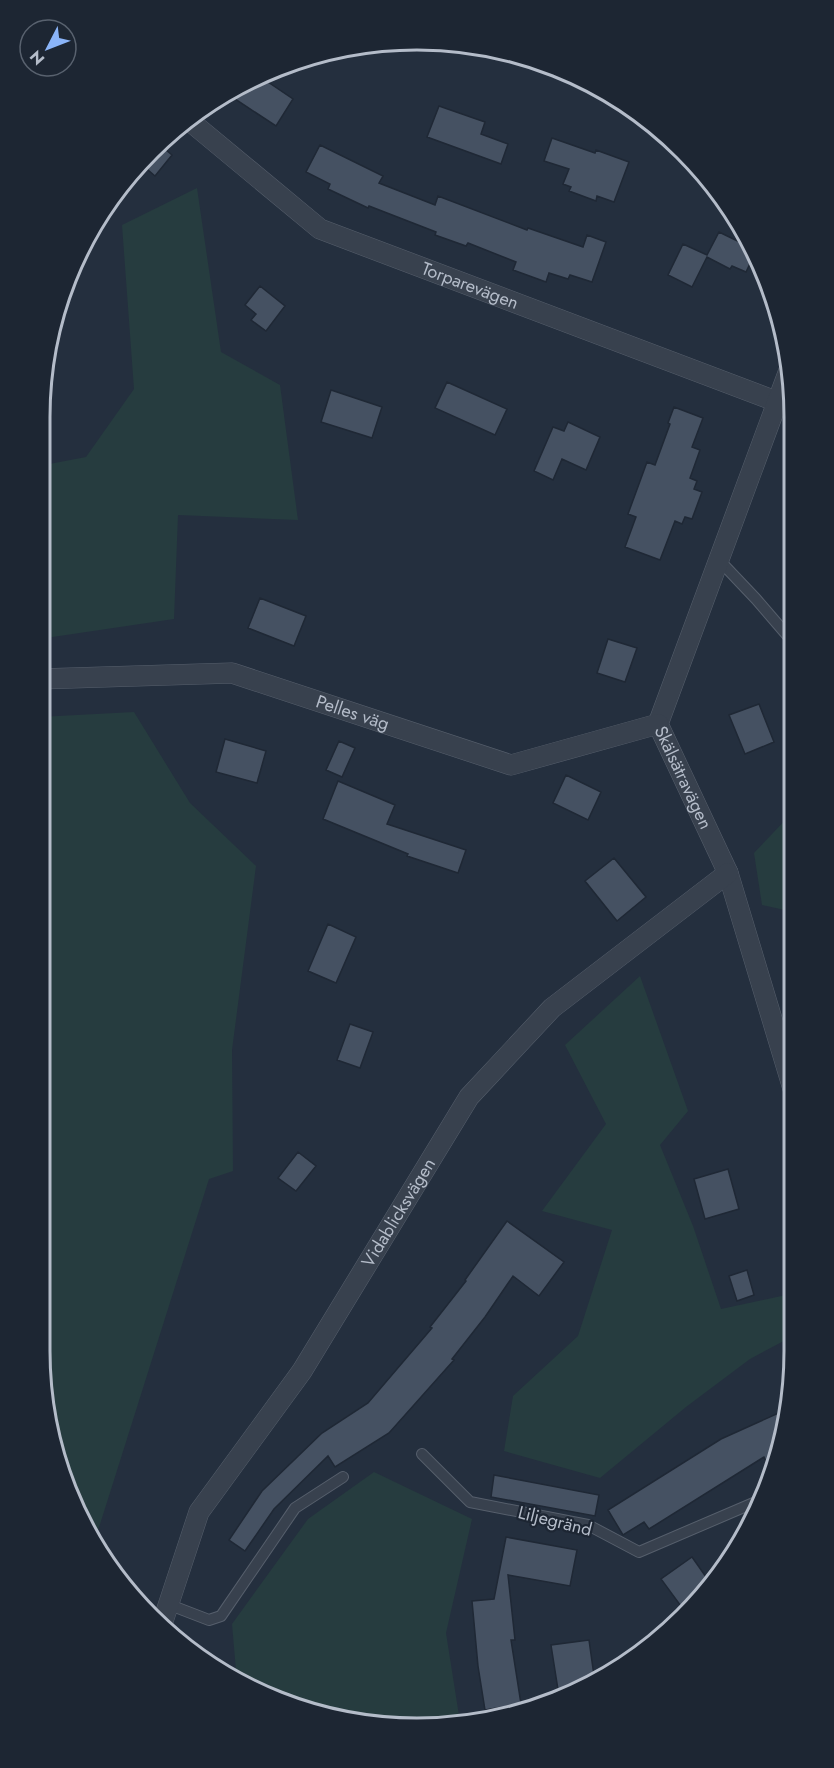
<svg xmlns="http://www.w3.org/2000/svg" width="834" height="1768" viewBox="0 0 834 1768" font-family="Jost,sans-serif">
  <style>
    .green { fill: #263c3f }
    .building { fill: #455162; stroke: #1f2835; stroke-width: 1.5 }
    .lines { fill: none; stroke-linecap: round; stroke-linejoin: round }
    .service-casing { stroke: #565f6c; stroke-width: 12 }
    .minor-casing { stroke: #565f6c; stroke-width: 21 }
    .service { stroke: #38414e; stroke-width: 10 }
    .minor { stroke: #38414e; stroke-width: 20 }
    .labels { text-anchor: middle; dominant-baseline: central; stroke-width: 4.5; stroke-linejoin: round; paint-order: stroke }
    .street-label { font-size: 18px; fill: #b4bcc9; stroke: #1d2633 }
    .rim { fill: none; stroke: #b4bcc9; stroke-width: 3 }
  </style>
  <rect width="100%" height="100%" fill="#242f3e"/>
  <path class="green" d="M 197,188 L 221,352 L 280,385 L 298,520 L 178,515 L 174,619 L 39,639 L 39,466 L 86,457 L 134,389 L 122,225 Z
    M 134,712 L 190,803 L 256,866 L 232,1050 L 233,1171 L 209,1179 L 96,1537 L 59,1473 L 39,1351 L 39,717 Z
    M 793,812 L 794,912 L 762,905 L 754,853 Z
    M 640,976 L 688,1111 L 660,1145 L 693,1226 L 721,1309 L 795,1293 L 795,1335 L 750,1359 L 686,1407 L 600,1478 L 504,1451 L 513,1396 L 578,1336 L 612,1230 L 542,1211 L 606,1124 L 565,1045 Z
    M 374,1472 L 472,1519 L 446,1633 L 460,1722 L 344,1722 L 237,1682 L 232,1624 L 308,1519 Z"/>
  <path class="building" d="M 259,76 L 293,99 L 276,126 L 235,99 L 242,88 Z
    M 439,106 L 485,122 L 481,134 L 508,144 L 501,164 L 427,137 Z
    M 552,138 L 595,153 L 596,150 L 629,162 L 614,202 L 597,196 L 596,201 L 569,191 L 571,187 L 563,184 L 569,169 L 544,161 Z
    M 159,144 L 172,155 L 155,176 L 140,163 L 149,150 Z
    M 320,145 L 383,176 L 379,183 L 435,205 L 438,196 L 527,230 L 528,228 L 583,247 L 587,235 L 606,242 L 592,282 L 570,275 L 568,279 L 549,273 L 546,282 L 513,270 L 516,262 L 468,243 L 466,246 L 435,235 L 436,232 L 369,206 L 368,208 L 328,189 L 330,184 L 306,172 Z
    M 719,232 L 752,248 L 755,253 L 746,272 L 732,266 L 730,269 L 707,257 L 692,287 L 668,275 L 683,244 L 707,255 Z
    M 260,286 L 285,306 L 266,331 L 251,320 L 256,314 L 245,305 Z
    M 447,382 L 507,409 L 495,435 L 435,408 Z
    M 331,390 L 382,407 L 372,438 L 321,422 Z
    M 674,407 L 703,418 L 692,447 L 700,450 L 690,478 L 697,481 L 694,489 L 702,492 L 692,519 L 685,517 L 682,524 L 675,521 L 660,560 L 625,547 L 636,517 L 628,514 L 647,462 L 655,465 L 670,424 L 668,423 Z
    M 568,422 L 600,437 L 586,470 L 562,459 L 553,480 L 534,471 L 553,427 L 564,431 Z
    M 260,598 L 306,616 L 294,646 L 248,628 Z
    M 608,639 L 637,648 L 625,682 L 597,673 Z
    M 759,704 L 774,742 L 745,754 L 729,715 Z
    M 225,739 L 266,751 L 257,783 L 216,772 Z
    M 339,741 L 355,748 L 342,777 L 326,770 Z
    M 566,775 L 601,792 L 588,820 L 553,803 Z
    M 338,781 L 395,805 L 387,824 L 466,850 L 458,873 L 407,856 L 408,854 L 323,819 Z
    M 614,858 L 646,897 L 617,921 L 585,881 Z
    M 328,924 L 356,937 L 336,983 L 308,971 Z
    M 350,1024 L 373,1032 L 360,1068 L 337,1060 Z
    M 298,1152 L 316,1166 L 296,1191 L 278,1178 Z
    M 728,1169 L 739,1209 L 705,1219 L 694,1179 Z
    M 507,1221 L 564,1262 L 539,1296 L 513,1276 L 485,1317 L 452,1359 L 454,1360 L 389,1433 L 335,1467 L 328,1456 L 274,1509 L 245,1551 L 229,1540 L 262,1491 L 322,1433 L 368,1403 L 432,1328 L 430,1327 L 466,1281 L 465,1280 Z
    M 747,1270 L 754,1295 L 737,1301 L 729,1276 Z
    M 783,1411 L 771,1472 L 764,1457 L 649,1529 L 644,1522 L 623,1535 L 608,1510 L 721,1439 Z
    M 494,1475 L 599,1495 L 595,1516 L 491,1497 Z
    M 506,1537 L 577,1550 L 570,1586 L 508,1575 L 515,1640 L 511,1640 L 521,1704 L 485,1710 L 478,1666 L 472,1601 L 494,1599 Z
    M 692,1557 L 711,1584 L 701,1600 L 686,1613 L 661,1579 Z
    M 589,1640 L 595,1683 L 559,1696 L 551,1645 Z"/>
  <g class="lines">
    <defs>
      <path id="service" d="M 719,560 L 756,599 L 793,642
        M 422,1454 L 470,1502 L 588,1525 L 639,1552 L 765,1498
        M 170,1605 L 209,1620 L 221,1616 L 295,1508 L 343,1477"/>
      <g id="minor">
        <path id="s1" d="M 191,122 L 320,229 L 778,402"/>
        <path id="s2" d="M 791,365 L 658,724 L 728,873 L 794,1092"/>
        <path id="s3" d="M 39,679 L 232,673 L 511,765 L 658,724"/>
        <path id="s4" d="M 162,1624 L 199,1512 L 302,1371 L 469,1097 L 552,1008 L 728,873"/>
      </g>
    </defs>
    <use href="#service" class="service-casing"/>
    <use href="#minor" class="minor-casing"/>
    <use href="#service" class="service"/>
    <use href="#minor" class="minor"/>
  </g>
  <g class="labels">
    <g class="street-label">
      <text stroke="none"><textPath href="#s1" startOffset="328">Torparevägen</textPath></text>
      <text stroke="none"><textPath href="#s3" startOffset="320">Pelles väg</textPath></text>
      <text stroke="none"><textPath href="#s2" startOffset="442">Skälsätravägen</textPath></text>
      <text stroke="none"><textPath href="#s4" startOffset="478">Vidablicksvägen</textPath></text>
      <text transform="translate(555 1521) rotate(14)">Liljegränd</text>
    </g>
  </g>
  <path d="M0 0H834V1768H0ZM417 50H417A367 367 0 0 1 784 417V1351A367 367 0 0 1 417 1718H417A367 367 0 0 1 50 1351V417A367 367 0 0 1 417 50Z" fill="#1d2633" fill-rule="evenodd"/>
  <path class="rim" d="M417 50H417A367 367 0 0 1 784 417V1351A367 367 0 0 1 417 1718H417A367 367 0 0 1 50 1351V417A367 367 0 0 1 417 50Z"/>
  <g transform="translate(48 48) rotate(228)"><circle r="28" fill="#1d2633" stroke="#59626f" stroke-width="1.5"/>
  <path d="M0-4.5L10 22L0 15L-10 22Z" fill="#8ab4f8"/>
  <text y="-9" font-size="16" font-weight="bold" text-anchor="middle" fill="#b4bcc9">N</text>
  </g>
</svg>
